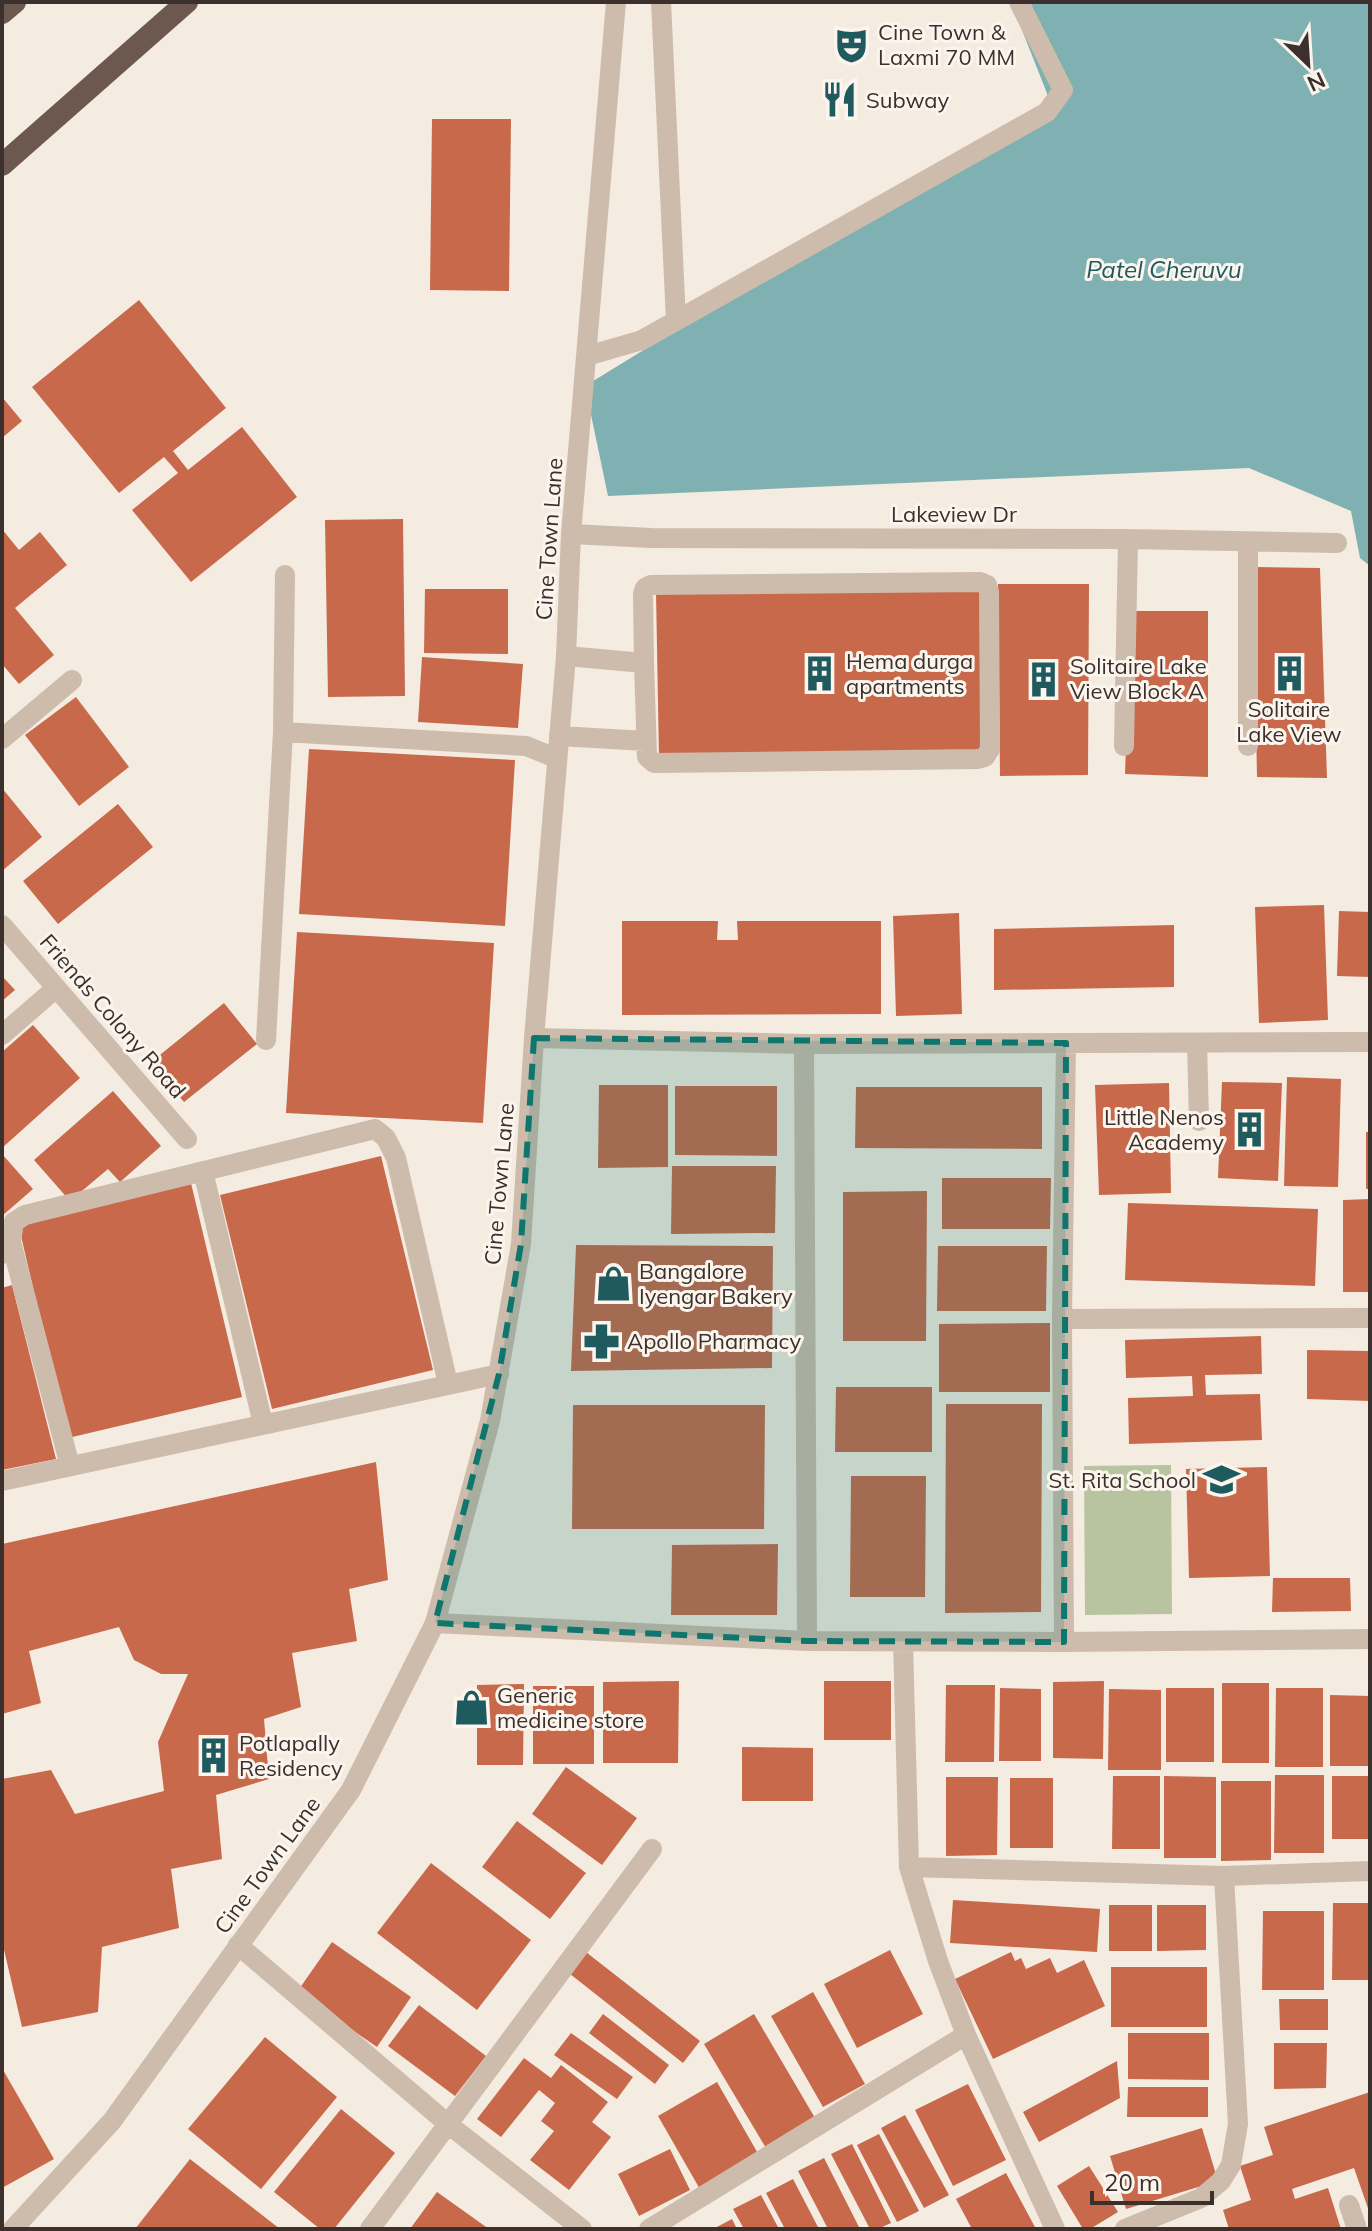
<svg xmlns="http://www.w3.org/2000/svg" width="1372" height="2231" viewBox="0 0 1372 2231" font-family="Mulish,sans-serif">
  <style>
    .green { fill: #b8c4a0 }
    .water { fill: #7fb0b2 }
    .building { fill: #c8694b }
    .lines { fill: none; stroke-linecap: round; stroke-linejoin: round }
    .service { stroke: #cdbbac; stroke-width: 20 }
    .minor { stroke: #cdbbac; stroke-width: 20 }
    .tertiary { stroke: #cdbbac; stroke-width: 20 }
    .trunk { stroke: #6c584f; stroke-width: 22 }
    .marked { fill: #0f766e; fill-opacity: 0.2; stroke: #0f766e; stroke-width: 6; stroke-dasharray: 16 10; stroke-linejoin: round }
    .labels { text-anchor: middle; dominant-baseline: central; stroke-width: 6; stroke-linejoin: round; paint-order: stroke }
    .poi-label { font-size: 22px; fill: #3b302b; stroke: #fbf5ee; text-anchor: start }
    .street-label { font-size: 22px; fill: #3b302b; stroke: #fbf5ee }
    .water-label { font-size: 24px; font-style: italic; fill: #1f5a5e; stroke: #fbf5ee }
  </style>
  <rect width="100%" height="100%" fill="#f4ebe1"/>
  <path class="green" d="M 1171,1465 L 1172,1614 L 1085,1615 L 1084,1466 Z"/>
  <path class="water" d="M 1011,2 L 1370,2 L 1370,566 L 1360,558 L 1351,511 L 1249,468 L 608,496 L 585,386 L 1050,101 Z"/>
  <path class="building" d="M 432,119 L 511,119 L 509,291 L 430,290 Z
    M 139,300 L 226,408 L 173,451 L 188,470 L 242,427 L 297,497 L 191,582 L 132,510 L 178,473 L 164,457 L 119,493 L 32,387 Z
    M 2,397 L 22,421 L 2,438 Z
    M 403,519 L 405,696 L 328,697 L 325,520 Z
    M 2,529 L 19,550 L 40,532 L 67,565 L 15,608 L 54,655 L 19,684 L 2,664 Z
    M 1253,567 L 1320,568 L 1327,778 L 1257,777 Z
    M 998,584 L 1089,584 L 1088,775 L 1000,776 Z
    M 983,588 L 983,755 L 659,757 L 656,592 Z
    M 425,589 L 508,589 L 508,654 L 424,653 Z
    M 1131,611 L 1208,611 L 1208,777 L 1125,774 Z
    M 422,657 L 523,664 L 518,728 L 418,722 Z
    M 76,697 L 129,767 L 79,806 L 25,735 Z
    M 309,749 L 515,760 L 505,926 L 299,914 Z
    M 2,788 L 42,837 L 2,871 Z
    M 118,804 L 153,847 L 58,924 L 23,881 Z
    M 1324,905 L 1328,1020 L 1259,1023 L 1255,907 Z
    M 1339,911 L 1370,912 L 1370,977 L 1337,976 Z
    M 959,913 L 962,1014 L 896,1016 L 893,916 Z
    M 622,921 L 718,921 L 717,940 L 738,940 L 737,921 L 881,921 L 881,1014 L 622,1015 Z
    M 1174,925 L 1174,987 L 994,990 L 994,929 Z
    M 297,932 L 494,943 L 483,1123 L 286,1113 Z
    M 2,976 L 15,990 L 2,1001 Z
    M 224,1003 L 257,1044 L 184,1102 L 150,1063 Z
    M 33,1025 L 80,1078 L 2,1148 L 2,1052 Z
    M 1287,1077 L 1341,1079 L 1338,1187 L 1284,1186 Z
    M 1222,1082 L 1282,1083 L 1278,1181 L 1218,1178 Z
    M 1169,1083 L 1171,1193 L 1099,1195 L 1095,1085 Z
    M 599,1085 L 668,1085 L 668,1167 L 598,1168 Z
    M 675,1086 L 777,1086 L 777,1156 L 675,1155 Z
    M 856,1087 L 1042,1087 L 1042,1149 L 855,1148 Z
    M 113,1091 L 161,1146 L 120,1182 L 108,1169 L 70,1201 L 34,1160 Z
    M 1366,1132 L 1370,1132 L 1370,1189 L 1366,1189 Z
    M 2,1154 L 33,1189 L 2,1216 Z
    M 381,1156 L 433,1370 L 272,1409 L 220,1195 Z
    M 672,1166 L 776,1166 L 775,1233 L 671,1234 Z
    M 942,1178 L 1051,1178 L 1050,1229 L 942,1229 Z
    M 191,1183 L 242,1397 L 68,1438 L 18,1223 Z
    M 927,1191 L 926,1341 L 843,1341 L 843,1192 Z
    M 1370,1199 L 1370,1292 L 1343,1292 L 1343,1200 Z
    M 1128,1203 L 1318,1209 L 1315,1286 L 1125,1280 Z
    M 576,1245 L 773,1246 L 772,1368 L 571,1371 Z
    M 938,1246 L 1047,1246 L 1046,1311 L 937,1311 Z
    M 12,1285 L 56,1459 L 2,1470 L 2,1288 Z
    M 1050,1323 L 1050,1392 L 939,1392 L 939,1324 Z
    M 1261,1336 L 1262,1374 L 1205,1375 L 1206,1395 L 1260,1394 L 1262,1440 L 1129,1444 L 1128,1398 L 1193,1396 L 1192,1376 L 1126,1378 L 1125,1340 Z
    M 1307,1350 L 1370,1351 L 1370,1401 L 1307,1399 Z
    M 836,1387 L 932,1387 L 932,1452 L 835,1452 Z
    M 946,1404 L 1042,1404 L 1041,1612 L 945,1613 Z
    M 573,1405 L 765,1405 L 764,1529 L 572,1529 Z
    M 376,1462 L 388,1580 L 349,1589 L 357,1641 L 292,1653 L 301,1707 L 264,1719 L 269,1779 L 216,1795 L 222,1859 L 171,1869 L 179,1928 L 102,1947 L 98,2012 L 22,2027 L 2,1941 L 2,1779 L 51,1770 L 75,1814 L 164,1791 L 158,1742 L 188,1674 L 161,1674 L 134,1660 L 119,1627 L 29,1651 L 41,1703 L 2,1714 L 2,1544 Z
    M 1267,1467 L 1270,1576 L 1189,1578 L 1186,1469 Z
    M 851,1476 L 926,1476 L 925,1597 L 850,1597 Z
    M 778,1544 L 777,1615 L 671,1615 L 672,1545 Z
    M 1273,1578 L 1350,1578 L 1351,1611 L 1272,1612 Z
    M 679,1681 L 678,1763 L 603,1763 L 603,1682 Z
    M 824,1681 L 891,1681 L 891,1740 L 824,1740 Z
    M 1104,1681 L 1103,1759 L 1053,1758 L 1053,1682 Z
    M 1222,1683 L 1269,1683 L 1269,1763 L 1222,1763 Z
    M 524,1684 L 523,1765 L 477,1765 L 477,1685 Z
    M 946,1685 L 995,1685 L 994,1762 L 945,1762 Z
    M 533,1686 L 594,1686 L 594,1764 L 533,1764 Z
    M 1000,1688 L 1041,1689 L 1041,1761 L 999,1761 Z
    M 1166,1688 L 1214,1688 L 1214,1762 L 1166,1762 Z
    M 1276,1688 L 1323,1688 L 1323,1767 L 1275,1767 Z
    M 1109,1689 L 1161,1690 L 1161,1770 L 1108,1770 Z
    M 1330,1695 L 1370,1696 L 1370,1766 L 1330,1766 Z
    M 742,1747 L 813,1748 L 813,1801 L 742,1801 Z
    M 566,1767 L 637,1818 L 602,1865 L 532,1814 Z
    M 1275,1775 L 1324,1775 L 1324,1853 L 1274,1853 Z
    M 1113,1776 L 1160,1776 L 1160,1849 L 1112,1849 Z
    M 1164,1776 L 1216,1777 L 1216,1858 L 1164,1858 Z
    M 1332,1776 L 1370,1776 L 1370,1839 L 1332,1839 Z
    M 946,1777 L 998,1777 L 997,1855 L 946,1856 Z
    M 1010,1778 L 1053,1778 L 1053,1848 L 1010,1848 Z
    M 1221,1781 L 1271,1781 L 1271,1860 L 1221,1861 Z
    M 517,1821 L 586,1873 L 550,1919 L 482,1867 Z
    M 431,1863 L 531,1940 L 477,2010 L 377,1933 Z
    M 953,1900 L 1100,1909 L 1097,1952 L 950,1943 Z
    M 1333,1903 L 1370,1903 L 1370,1980 L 1332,1980 Z
    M 1109,1905 L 1152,1905 L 1152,1951 L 1109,1951 Z
    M 1157,1905 L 1206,1905 L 1206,1950 L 1157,1951 Z
    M 1263,1911 L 1324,1911 L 1324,1990 L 1262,1990 Z
    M 332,1942 L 411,1997 L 377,2047 L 297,1992 Z
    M 582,1949 L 700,2041 L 683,2063 L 565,1970 Z
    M 890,1950 L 923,2014 L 857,2048 L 824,1984 Z
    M 1011,1952 L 1015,1961 L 1021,1958 L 1026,1969 L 1050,1958 L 1057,1973 L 1084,1960 L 1105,2006 L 993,2059 L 955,1979 Z
    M 1111,1967 L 1207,1967 L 1207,2027 L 1111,2027 Z
    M 813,1992 L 865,2084 L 823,2107 L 771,2016 Z
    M 1279,1999 L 1328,1999 L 1328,2030 L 1280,2030 Z
    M 419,2005 L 486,2056 L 455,2096 L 388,2046 Z
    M 603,2014 L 669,2065 L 655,2084 L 589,2033 Z
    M 754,2014 L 815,2118 L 766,2148 L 704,2044 Z
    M 571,2033 L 633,2077 L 617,2099 L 554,2055 Z
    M 1128,2033 L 1209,2033 L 1209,2080 L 1128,2079 Z
    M 265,2037 L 337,2097 L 261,2189 L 188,2129 Z
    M 1274,2043 L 1327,2043 L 1326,2088 L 1274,2089 Z
    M 524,2058 L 551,2078 L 561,2065 L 608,2102 L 592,2122 L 611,2137 L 569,2190 L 530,2160 L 554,2131 L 541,2121 L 555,2103 L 539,2090 L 501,2137 L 477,2119 Z
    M 1117,2061 L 1120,2098 L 1039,2142 L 1023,2112 Z
    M 2,2068 L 54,2159 L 2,2188 Z
    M 717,2082 L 760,2157 L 701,2191 L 658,2116 Z
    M 968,2084 L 1006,2160 L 953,2186 L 915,2110 Z
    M 1128,2087 L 1208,2087 L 1208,2117 L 1127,2117 Z
    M 1370,2092 L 1370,2214 L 1354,2168 L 1292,2189 L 1295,2199 L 1328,2188 L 1341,2229 L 1229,2229 L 1223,2210 L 1251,2200 L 1240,2166 L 1273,2155 L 1264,2127 Z
    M 341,2109 L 395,2153 L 334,2229 L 320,2229 L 274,2192 Z
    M 905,2115 L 949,2195 L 924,2208 L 881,2128 Z
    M 1202,2128 L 1218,2181 L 1126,2209 L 1110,2156 Z
    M 879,2134 L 919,2211 L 897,2222 L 857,2145 Z
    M 852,2144 L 891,2223 L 878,2229 L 870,2229 L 831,2154 Z
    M 670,2149 L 690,2190 L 639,2216 L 618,2174 Z
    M 824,2158 L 860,2229 L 828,2229 L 798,2171 Z
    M 190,2159 L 280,2229 L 135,2229 Z
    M 1089,2166 L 1118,2212 L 1090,2229 L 1083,2229 L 1057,2186 Z
    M 1006,2173 L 1036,2229 L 972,2229 L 956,2199 Z
    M 793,2179 L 819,2229 L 785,2229 L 766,2193 Z
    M 437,2192 L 489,2229 L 410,2229 Z
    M 761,2195 L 779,2229 L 744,2229 L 733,2209 Z
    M 732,2219 L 737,2229 L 713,2229 Z"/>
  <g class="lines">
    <path class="service" d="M 661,2 L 676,321
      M 587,356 L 642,340 L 1047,112 L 1063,90 L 1019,2
      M 1197,1043 L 1199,1121"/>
    <path class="minor" d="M 571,534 L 651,538 L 1128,539 L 1337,543
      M 566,656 L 644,663 L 643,594 L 645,588 L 651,585 L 980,582 L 987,585 L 989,592 L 990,749 L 985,757 L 977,759 L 654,763 L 647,757 L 644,663
      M 283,732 L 526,746 L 556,758
      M 559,736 L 646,741
      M 2,739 L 72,680
      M 1124,746 L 1128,539
      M 1248,746 L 1248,543
      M 2,925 L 187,1139
      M 2,1035 L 56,988
      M 534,1038 L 804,1044 L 1370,1042
      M 266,1040 L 283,732 L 285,575
      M 804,1044 L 807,1641
      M 203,1171 L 263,1424
      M 11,1242 L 70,1466
      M 2,1254 L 11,1242 L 14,1222 L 25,1215 L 375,1129 L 386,1138 L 396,1158 L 448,1384
      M 1062,1319 L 1370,1318
      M 2,1481 L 499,1374
      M 435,1623 L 807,1641 L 1064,1642 L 1370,1639
      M 903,1642 L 909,1867 L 938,1961 L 966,2035 L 1055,2229
      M 1064,1642 L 1062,1319 L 1066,1043
      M 909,1867 L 1224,1876 L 1370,1871
      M 238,1945 L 448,2124 L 582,2229
      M 1349,2205 L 1357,2229
      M 370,2229 L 652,1849
      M 649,2229 L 966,2035
      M 1125,2229 L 1201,2198 L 1221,2181 L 1231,2165 L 1238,2124 L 1224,1876"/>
    <path class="tertiary" d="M 13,2229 L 112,2121 L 351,1790 L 435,1623 L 490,1421 L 521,1244 L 534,1038 L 566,656 L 571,534 L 616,2"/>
    <path class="trunk" d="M 2,13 L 15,2
      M 2,165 L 187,2"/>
  </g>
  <path class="marked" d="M 534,1038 L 1066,1043 L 1064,1642 L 807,1641 L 435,1623 L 499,1374 L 521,1244 Z"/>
  <defs>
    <symbol id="theatre-bare" viewBox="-9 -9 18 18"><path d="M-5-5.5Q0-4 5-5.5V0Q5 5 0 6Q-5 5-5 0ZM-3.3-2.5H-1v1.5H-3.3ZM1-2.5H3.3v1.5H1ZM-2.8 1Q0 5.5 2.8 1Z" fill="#1f5a5e" stroke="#fbf5ee" stroke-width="2.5" paint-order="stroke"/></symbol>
    <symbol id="restaurant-bare" viewBox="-9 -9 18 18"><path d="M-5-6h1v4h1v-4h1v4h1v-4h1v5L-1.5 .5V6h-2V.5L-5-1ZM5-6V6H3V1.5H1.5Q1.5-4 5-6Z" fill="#1f5a5e" stroke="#fbf5ee" stroke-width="2.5" paint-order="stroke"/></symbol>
    <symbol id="building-bare" viewBox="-9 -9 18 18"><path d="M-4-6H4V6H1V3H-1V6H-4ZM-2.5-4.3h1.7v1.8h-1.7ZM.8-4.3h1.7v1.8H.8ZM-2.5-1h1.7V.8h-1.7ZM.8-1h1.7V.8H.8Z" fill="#1f5a5e" stroke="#fbf5ee" stroke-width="2.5" paint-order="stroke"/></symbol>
    <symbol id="shop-bare" viewBox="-9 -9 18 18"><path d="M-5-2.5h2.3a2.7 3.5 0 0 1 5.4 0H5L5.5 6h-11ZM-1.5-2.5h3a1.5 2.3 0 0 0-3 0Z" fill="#1f5a5e" stroke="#fbf5ee" stroke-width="2.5" paint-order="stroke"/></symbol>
    <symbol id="pharmacy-bare" viewBox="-9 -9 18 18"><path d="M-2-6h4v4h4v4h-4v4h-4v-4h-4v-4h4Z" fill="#1f5a5e" stroke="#fbf5ee" stroke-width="2.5" paint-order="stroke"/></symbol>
    <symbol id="school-bare" viewBox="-9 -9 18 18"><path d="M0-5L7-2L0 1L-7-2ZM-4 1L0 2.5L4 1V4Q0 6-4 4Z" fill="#1f5a5e" stroke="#fbf5ee" stroke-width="2.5" paint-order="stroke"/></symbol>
  </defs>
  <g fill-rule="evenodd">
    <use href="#theatre-bare" x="826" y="20" width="51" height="51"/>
    <use href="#restaurant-bare" x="814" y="74" width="51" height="51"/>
    <use href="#building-bare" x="1264" y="648" width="51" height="51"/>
    <use href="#building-bare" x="794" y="648" width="51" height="51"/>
    <use href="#building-bare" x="1018" y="654" width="51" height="51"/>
    <use href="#building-bare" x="1224" y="1104" width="51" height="51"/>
    <use href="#shop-bare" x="588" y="1258" width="51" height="51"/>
    <use href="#pharmacy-bare" x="576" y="1316" width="51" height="51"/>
    <use href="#school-bare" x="1196" y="1454" width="51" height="51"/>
    <use href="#shop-bare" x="446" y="1682" width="51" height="51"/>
    <use href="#building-bare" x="188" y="1730" width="51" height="51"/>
  </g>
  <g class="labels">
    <g class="poi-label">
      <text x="878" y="32">Cine Town &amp;<tspan x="878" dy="25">Laxmi 70 MM</tspan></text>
      <text x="866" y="100">Subway</text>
      <text x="846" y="661">Hema durga<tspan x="846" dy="25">apartments</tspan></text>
      <text x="1070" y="666">Solitaire Lake<tspan x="1070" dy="25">View Block A</tspan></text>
      <text x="1289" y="709" text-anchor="middle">Solitaire<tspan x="1289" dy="25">Lake View</tspan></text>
      <text x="1224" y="1117" text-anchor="end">Little Nenos<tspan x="1224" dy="25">Academy</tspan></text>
      <text x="639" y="1271">Bangalore<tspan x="639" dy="25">Iyengar Bakery</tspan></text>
      <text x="627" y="1341">Apollo Pharmacy</text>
      <text x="1196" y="1480" text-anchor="end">St. Rita School</text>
      <text x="497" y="1695">Generic<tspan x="497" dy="25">medicine store</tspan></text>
      <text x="239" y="1743">Potlapally<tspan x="239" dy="25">Residency</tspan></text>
    </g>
    <g class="street-label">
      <text x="954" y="514">Lakeview Dr</text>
      <text transform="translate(549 539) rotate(-86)">Cine Town Lane</text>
      <text transform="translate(113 1016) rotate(49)">Friends Colony Road</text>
      <text transform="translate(499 1184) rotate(-85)">Cine Town Lane</text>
      <text transform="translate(267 1865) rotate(-54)">Cine Town Lane</text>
    </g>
    <g class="water-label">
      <text x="1164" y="269">Patel Cheruvu</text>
    </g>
  </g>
  <rect width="1372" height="2231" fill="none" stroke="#3b302b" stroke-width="8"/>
  <g transform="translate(1308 64) rotate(155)" stroke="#fbf5ee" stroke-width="6" paint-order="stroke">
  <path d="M0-6L14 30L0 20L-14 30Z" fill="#3b302b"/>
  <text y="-12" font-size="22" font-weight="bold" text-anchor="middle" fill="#3b302b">N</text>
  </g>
  <path d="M1092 2191v12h120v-12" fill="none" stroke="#3b302b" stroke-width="4"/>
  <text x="1104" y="2191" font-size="24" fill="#3b302b" stroke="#fbf5ee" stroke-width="6" paint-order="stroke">20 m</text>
</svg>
